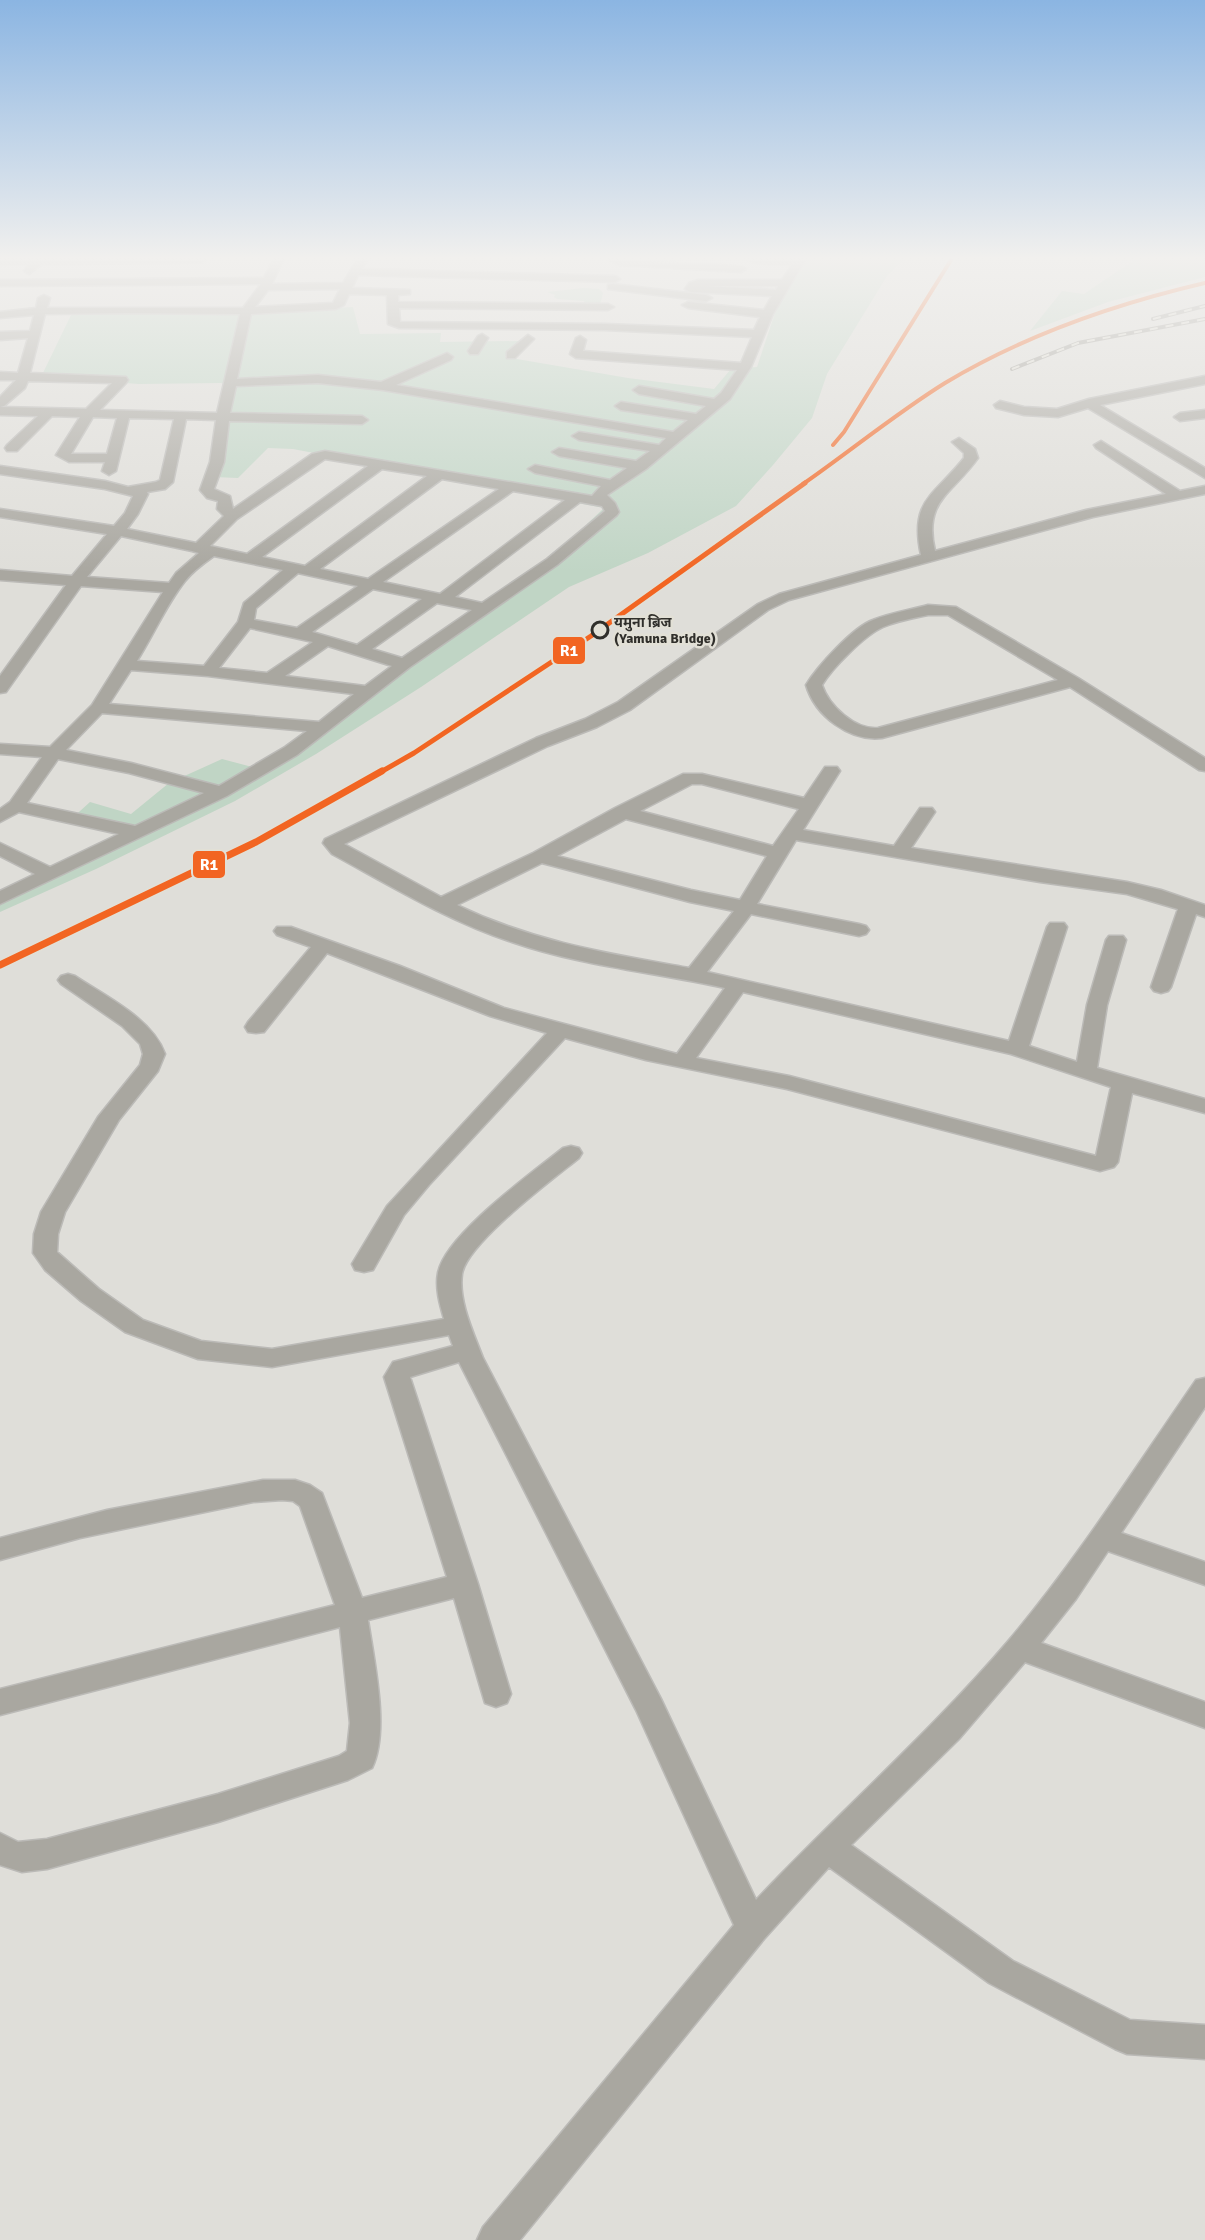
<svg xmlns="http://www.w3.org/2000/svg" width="1205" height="2240" viewBox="0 0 1205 2240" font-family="Signika,'Noto Sans Devanagari',sans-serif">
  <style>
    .green { fill: #c0d5c5 }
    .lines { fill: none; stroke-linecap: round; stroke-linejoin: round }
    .minor-casing { stroke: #bbbab7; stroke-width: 3 }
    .minor { fill: #a9a7a0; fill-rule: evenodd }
    .rail-far1-casing { stroke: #a19f98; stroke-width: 4 }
    .rail-casing { stroke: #a19f98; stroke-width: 4.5 }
    .rail-far1 { stroke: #e2e0d6; stroke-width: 2; stroke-dasharray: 8; stroke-linecap: butt }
    .rail { stroke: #e2e0d6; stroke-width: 3; stroke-dasharray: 9; stroke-linecap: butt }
    .rail-1-far2-casing { stroke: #e2e0d6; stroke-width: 6 }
    .rail-1-far1-casing { stroke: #e2e0d6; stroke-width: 8 }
    .rail-1-casing { stroke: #e2e0d6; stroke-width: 10 }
    .rail-1-far2 { stroke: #f26522; stroke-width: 4 }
    .rail-1-far1 { stroke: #f26522; stroke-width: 5 }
    .rail-1 { stroke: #f26522; stroke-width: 7 }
    .stop-dot { fill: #e2e0d6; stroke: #302f2b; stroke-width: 3 }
    .labels { text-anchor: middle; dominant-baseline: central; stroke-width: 5; stroke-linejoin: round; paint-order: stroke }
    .far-stop-label { font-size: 14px; font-weight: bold; fill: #302f2b; stroke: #e2e0d6; text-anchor: start }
    .line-badge { stroke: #e2e0d6; stroke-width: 2 }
    .badge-label { font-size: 16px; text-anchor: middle; font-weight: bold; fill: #fff }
  </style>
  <rect width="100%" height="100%" fill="#dfded9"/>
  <path class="green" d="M 806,260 L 903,260 L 887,276 L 827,374 L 812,418 L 773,465 L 736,506 L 648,553 L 569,587 L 421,687 L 316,754 L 235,801 L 96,869 L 0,912 L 0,895 L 119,835 L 69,821 L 90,802 L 131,814 L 169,783 L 222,759 L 256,768 L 548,562 L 587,530 L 587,524 L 604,508 L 293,449 L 268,448 L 238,478 L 214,477 L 222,462 L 235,387 L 221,383 L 139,384 L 41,377 L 72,313 L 234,313 L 353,307 L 360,334 L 441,333 L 440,342 L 519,341 L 505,357 L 628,378 L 714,389 L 731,369 L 757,367 L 779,301 Z
    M 1134,260 L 1205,260 L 1205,277 L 1108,302 L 1030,331 L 1062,291 L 1084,294 Z
    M 584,288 L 599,289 L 603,293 L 600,305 L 585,305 L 584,301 L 557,299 L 554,297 L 555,295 L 547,292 Z"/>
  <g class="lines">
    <defs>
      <path id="minor" d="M 0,260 L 206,260 L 201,263 L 42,264 L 29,274 L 24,271 L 29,264 L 0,265 Z
        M 273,260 L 283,260 L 272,284 L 343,283 L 357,260 L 367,260 L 362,269 L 615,276 L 620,279 L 615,282 L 358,275 L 352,288 L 410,290 L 410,294 L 398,295 L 398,302 L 608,304 L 614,307 L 608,310 L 399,308 L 400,322 L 605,324 L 754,330 L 760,317 L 688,308 L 682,305 L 688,302 L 764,310 L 772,296 L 691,292 L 685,289 L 689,283 L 698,280 L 782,280 L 792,265 L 753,263 L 748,260 L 805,260 L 773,314 L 751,367 L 730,399 L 646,469 L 607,495 L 615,503 L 619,512 L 617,515 L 557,565 L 410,667 L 297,755 L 227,796 L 0,904 L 0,891 L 35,874 L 0,856 L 0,843 L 50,867 L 119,834 L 19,812 L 0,822 L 0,809 L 10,802 L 42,757 L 0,754 L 0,744 L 50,747 L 92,705 L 163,592 L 81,586 L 6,692 L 0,693 L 0,676 L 66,585 L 0,580 L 0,570 L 72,576 L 107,534 L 0,517 L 0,509 L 114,526 L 125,513 L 133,496 L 105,489 L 0,474 L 0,466 L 105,481 L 128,487 L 156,482 L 160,480 L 174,419 L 129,418 L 116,471 L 109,475 L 102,471 L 105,462 L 69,462 L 56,455 L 80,417 L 52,416 L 17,451 L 7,451 L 5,448 L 7,445 L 38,416 L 0,415 L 0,407 L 86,409 L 112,383 L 28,381 L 25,388 L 4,406 L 0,407 L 0,397 L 16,380 L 0,380 L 0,372 L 18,373 L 28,338 L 0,340 L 0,332 L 30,331 L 34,315 L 0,318 L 0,312 L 36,308 L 38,298 L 44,295 L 50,298 L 47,308 L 243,308 L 261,284 L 0,286 L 0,280 L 264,278 ZM 705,286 L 778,286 L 776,290 ZM 340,289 L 333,303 L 255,307 L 268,290 ZM 349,294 L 387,295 L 388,324 L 399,328 L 605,330 L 752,337 L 741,363 L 583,351 L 586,340 L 580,336 L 576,338 L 570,354 L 576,358 L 737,370 L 721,393 L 714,399 L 639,386 L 633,390 L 639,394 L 706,406 L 696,414 L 621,402 L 615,406 L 621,410 L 688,420 L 673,432 L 396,385 L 451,360 L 453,357 L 447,353 L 381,382 L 318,375 L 237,379 L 251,314 L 336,309 L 344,305 ZM 126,313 L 240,314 L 217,413 L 100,410 L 126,383 L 128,380 L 126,377 L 30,373 L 45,314 ZM 318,383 L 383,390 L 666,438 L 659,445 L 579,432 L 572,436 L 579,440 L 650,451 L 636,461 L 559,448 L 552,452 L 559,456 L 627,468 L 610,480 L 535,465 L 528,469 L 535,473 L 601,486 L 592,496 L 325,451 L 312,454 L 233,509 L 230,496 L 214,489 L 224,462 L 229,421 L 362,424 L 368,420 L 362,416 L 230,413 L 236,386 ZM 93,417 L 117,418 L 107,454 L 71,454 ZM 186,419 L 216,420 L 210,462 L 200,490 L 207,498 L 218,501 L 217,509 L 224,516 L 196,543 L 127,529 L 138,514 L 148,494 L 147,492 L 165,489 L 173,482 ZM 325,459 L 368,466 L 247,554 L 210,546 L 237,519 ZM 382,469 L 427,476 L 305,566 L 262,557 ZM 442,479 L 499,489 L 368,579 L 320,569 ZM 513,491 L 565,500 L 440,594 L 383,582 ZM 580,502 L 602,506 L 605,511 L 547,559 L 482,603 L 455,597 ZM 121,536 L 192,551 L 199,553 L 176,573 L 169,583 L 87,577 ZM 214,556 L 283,570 L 244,603 L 238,622 L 204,666 L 137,661 C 154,634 166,605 185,581 C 193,571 204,563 214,556 ZM 298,573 L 358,586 L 297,628 L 254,620 L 256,608 ZM 373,589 L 422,599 L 357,645 L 312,632 ZM 437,603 L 472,610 L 402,658 L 372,649 ZM 250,628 L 313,642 L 267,673 L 219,668 ZM 328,646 L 392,666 L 365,686 L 285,676 ZM 131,670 L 208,676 L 354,694 L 319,722 L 109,704 ZM 102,713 L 307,731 L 285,747 L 219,786 L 131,763 L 66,750 ZM 58,759 L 129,773 L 204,793 L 135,826 L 27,803 Z
        M 608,260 L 741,266 L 746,269 L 741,272 L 619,265 Z
        M 612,284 L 706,295 L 712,298 L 706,301 L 608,289 L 608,285 Z
        M 482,334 L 488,338 L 478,354 L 470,354 L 468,351 L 478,336 Z
        M 528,335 L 534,339 L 515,358 L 507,358 L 507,352 Z
        M 1205,376 L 1205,384 L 1100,405 L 1205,468 L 1205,478 L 1088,408 L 1058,417 L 1024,415 L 996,408 L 994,405 L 1000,401 L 1024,407 L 1057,409 L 1089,399 Z
        M 1205,410 L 1205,418 L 1180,421 L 1174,417 L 1180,413 Z
        M 959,438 L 975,449 L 978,458 C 952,495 923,500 935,551 L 1086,510 L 1166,494 L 1096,448 L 1094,445 L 1101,441 L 1180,491 L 1205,486 L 1205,494 L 1093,517 L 789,600 L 768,610 L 630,710 L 597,727 L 548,746 L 344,844 L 441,897 L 533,853 L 615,808 L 683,774 L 702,774 L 804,798 L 825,767 L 837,767 L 840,771 L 803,830 L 894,846 L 920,808 L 932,808 L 935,812 L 911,848 L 1127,882 L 1161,890 L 1205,905 L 1205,917 L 1196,914 L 1171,987 L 1168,991 L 1161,993 L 1154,991 L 1151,987 L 1178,909 L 1127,894 L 1040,882 L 796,840 L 757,904 L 859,924 L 866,926 L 869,930 L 866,934 L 859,936 L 751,914 L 707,972 L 1009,1041 L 1047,927 L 1050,923 L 1064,923 L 1067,927 L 1029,1046 L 1077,1062 L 1087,1005 L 1106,940 L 1109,936 L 1123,936 L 1126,940 L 1107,1005 L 1097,1068 L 1205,1099 L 1205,1113 L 1132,1093 L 1118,1162 L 1114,1167 L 1100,1171 L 787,1089 L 646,1060 L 565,1038 L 429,1185 L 404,1215 L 373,1270 L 364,1272 L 355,1270 L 352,1264 L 387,1206 L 547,1033 L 490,1016 L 327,953 L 264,1032 L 256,1033 L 248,1032 L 245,1027 L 248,1022 L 311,947 L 277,935 L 274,931 L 277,927 L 291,927 L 400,966 L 504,1008 L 677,1054 L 725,988 C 654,972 581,966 512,942 C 448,921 391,886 332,854 L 323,843 L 325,839 L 536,738 L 585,719 L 618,702 L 758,604 L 779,594 L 921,555 C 909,500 934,496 964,458 L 964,453 L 952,442 ZM 692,784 L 702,784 L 799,809 L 773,846 L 640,811 ZM 626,819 L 767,856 L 740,900 L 691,890 L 557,856 ZM 542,863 L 690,902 L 734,911 L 689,968 C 605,953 534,942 457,905 ZM 743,992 L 1011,1054 L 1111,1087 L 1096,1156 L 789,1076 L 696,1058 Z
        M 928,605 L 956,607 L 1078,678 L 1205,758 L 1205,771 L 1199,770 L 1070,687 L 882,738 C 850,742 815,716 806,685 C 817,667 853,627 873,620 C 890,613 910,610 928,605 ZM 928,615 L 948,615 L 1058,680 L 878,728 C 855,730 829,706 822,685 C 832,668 865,635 883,627 C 897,621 914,618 928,615 Z
        M 68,974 L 75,976 C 105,996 152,1018 165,1054 L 158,1071 L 119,1120 L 65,1212 L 58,1234 L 57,1252 L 99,1289 L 143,1320 L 201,1341 L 272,1349 L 444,1319 C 440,1305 435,1288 438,1273 C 445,1235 532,1173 563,1148 L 571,1146 L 579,1148 L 582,1153 L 579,1158 C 553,1179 467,1243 462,1274 C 458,1301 474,1334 483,1358 L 661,1699 L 756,1900 C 839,1812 931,1732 1010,1639 C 1078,1558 1135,1468 1196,1380 L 1205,1378 L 1205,1407 L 1121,1533 L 1205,1562 L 1205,1585 L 1108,1551 L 1076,1599 L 1041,1643 L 1205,1702 L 1205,1728 L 1025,1662 L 959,1739 L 851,1845 L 1013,1961 L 1130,2020 L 1205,2025 L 1205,2059 L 1127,2054 L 1115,2049 L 989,1983 L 829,1867 L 764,1939 L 520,2240 L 477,2240 L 483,2227 L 734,1925 L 636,1710 L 459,1362 L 410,1377 L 478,1584 L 511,1694 L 507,1703 L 496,1707 L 485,1703 L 454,1598 L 368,1620 C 374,1661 390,1731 372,1768 L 348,1780 L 218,1822 L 47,1869 L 22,1872 L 0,1865 L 0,1833 L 18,1842 L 47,1839 L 218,1794 L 339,1756 L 347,1751 L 350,1723 L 340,1627 L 0,1715 L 0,1689 L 335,1605 L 300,1506 L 293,1501 L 282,1500 L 253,1502 L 80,1538 L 0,1560 L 0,1538 L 107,1510 L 263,1480 L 295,1480 L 310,1485 L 322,1493 L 362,1598 L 447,1577 L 384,1377 L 393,1362 L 453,1346 L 449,1335 L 272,1367 L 198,1359 L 125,1332 L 81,1301 L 45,1270 L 33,1253 L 34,1234 L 41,1212 L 98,1117 L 140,1065 L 143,1054 L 140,1044 L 122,1026 L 61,984 L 58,980 L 61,976 Z"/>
    </defs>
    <use href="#minor" class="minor-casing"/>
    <use href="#minor" class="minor"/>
    <defs>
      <path id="rail-far1" d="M 1153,319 L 1205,306
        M 1012,369 L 1078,343 L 1205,319
        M 803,484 C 849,452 898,412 945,383 C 1025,335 1115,304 1205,283"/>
      <path id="rail" d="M 591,636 L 805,483"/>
    </defs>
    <use href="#rail-far1" class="rail-far1-casing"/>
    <use href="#rail" class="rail-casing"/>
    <use href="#rail-far1" class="rail-far1"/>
    <use href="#rail" class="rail"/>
    <defs>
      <path id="rail-1-far2" d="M 833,445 L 844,432 L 951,260
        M 803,484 C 849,452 898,412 945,383 C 1025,335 1115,304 1205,283"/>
      <path id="rail-1-far1" d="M 379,773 L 414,753 L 591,636 L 805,483"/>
      <path id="rail-1" d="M 0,965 L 256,842 L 382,771"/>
    </defs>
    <use href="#rail-1-far2" class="rail-1-far2-casing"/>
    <use href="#rail-1-far1" class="rail-1-far1-casing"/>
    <use href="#rail-1" class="rail-1-casing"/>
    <use href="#rail-1-far2" class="rail-1-far2"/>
    <use href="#rail-1-far1" class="rail-1-far1"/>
    <use href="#rail-1" class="rail-1"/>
  </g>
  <linearGradient id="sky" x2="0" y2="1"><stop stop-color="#8bb5e2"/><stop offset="0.45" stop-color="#f1f0ee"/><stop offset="1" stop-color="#f1f0ee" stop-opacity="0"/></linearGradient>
  <rect width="1205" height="573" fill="url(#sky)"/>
  <circle class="stop-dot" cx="600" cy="630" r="8"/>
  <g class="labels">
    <g class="far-stop-label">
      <text x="614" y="622">यमुना ब्रिज<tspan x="614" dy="16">(Yamuna Bridge)</tspan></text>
    </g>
  </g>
  <g class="line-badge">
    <rect x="552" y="636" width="34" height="29" rx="6" fill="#f26522"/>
    <rect x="192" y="850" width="34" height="29" rx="6" fill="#f26522"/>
  </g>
  <g class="badge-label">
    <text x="569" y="656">R1</text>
    <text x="209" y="870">R1</text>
  </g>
</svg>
